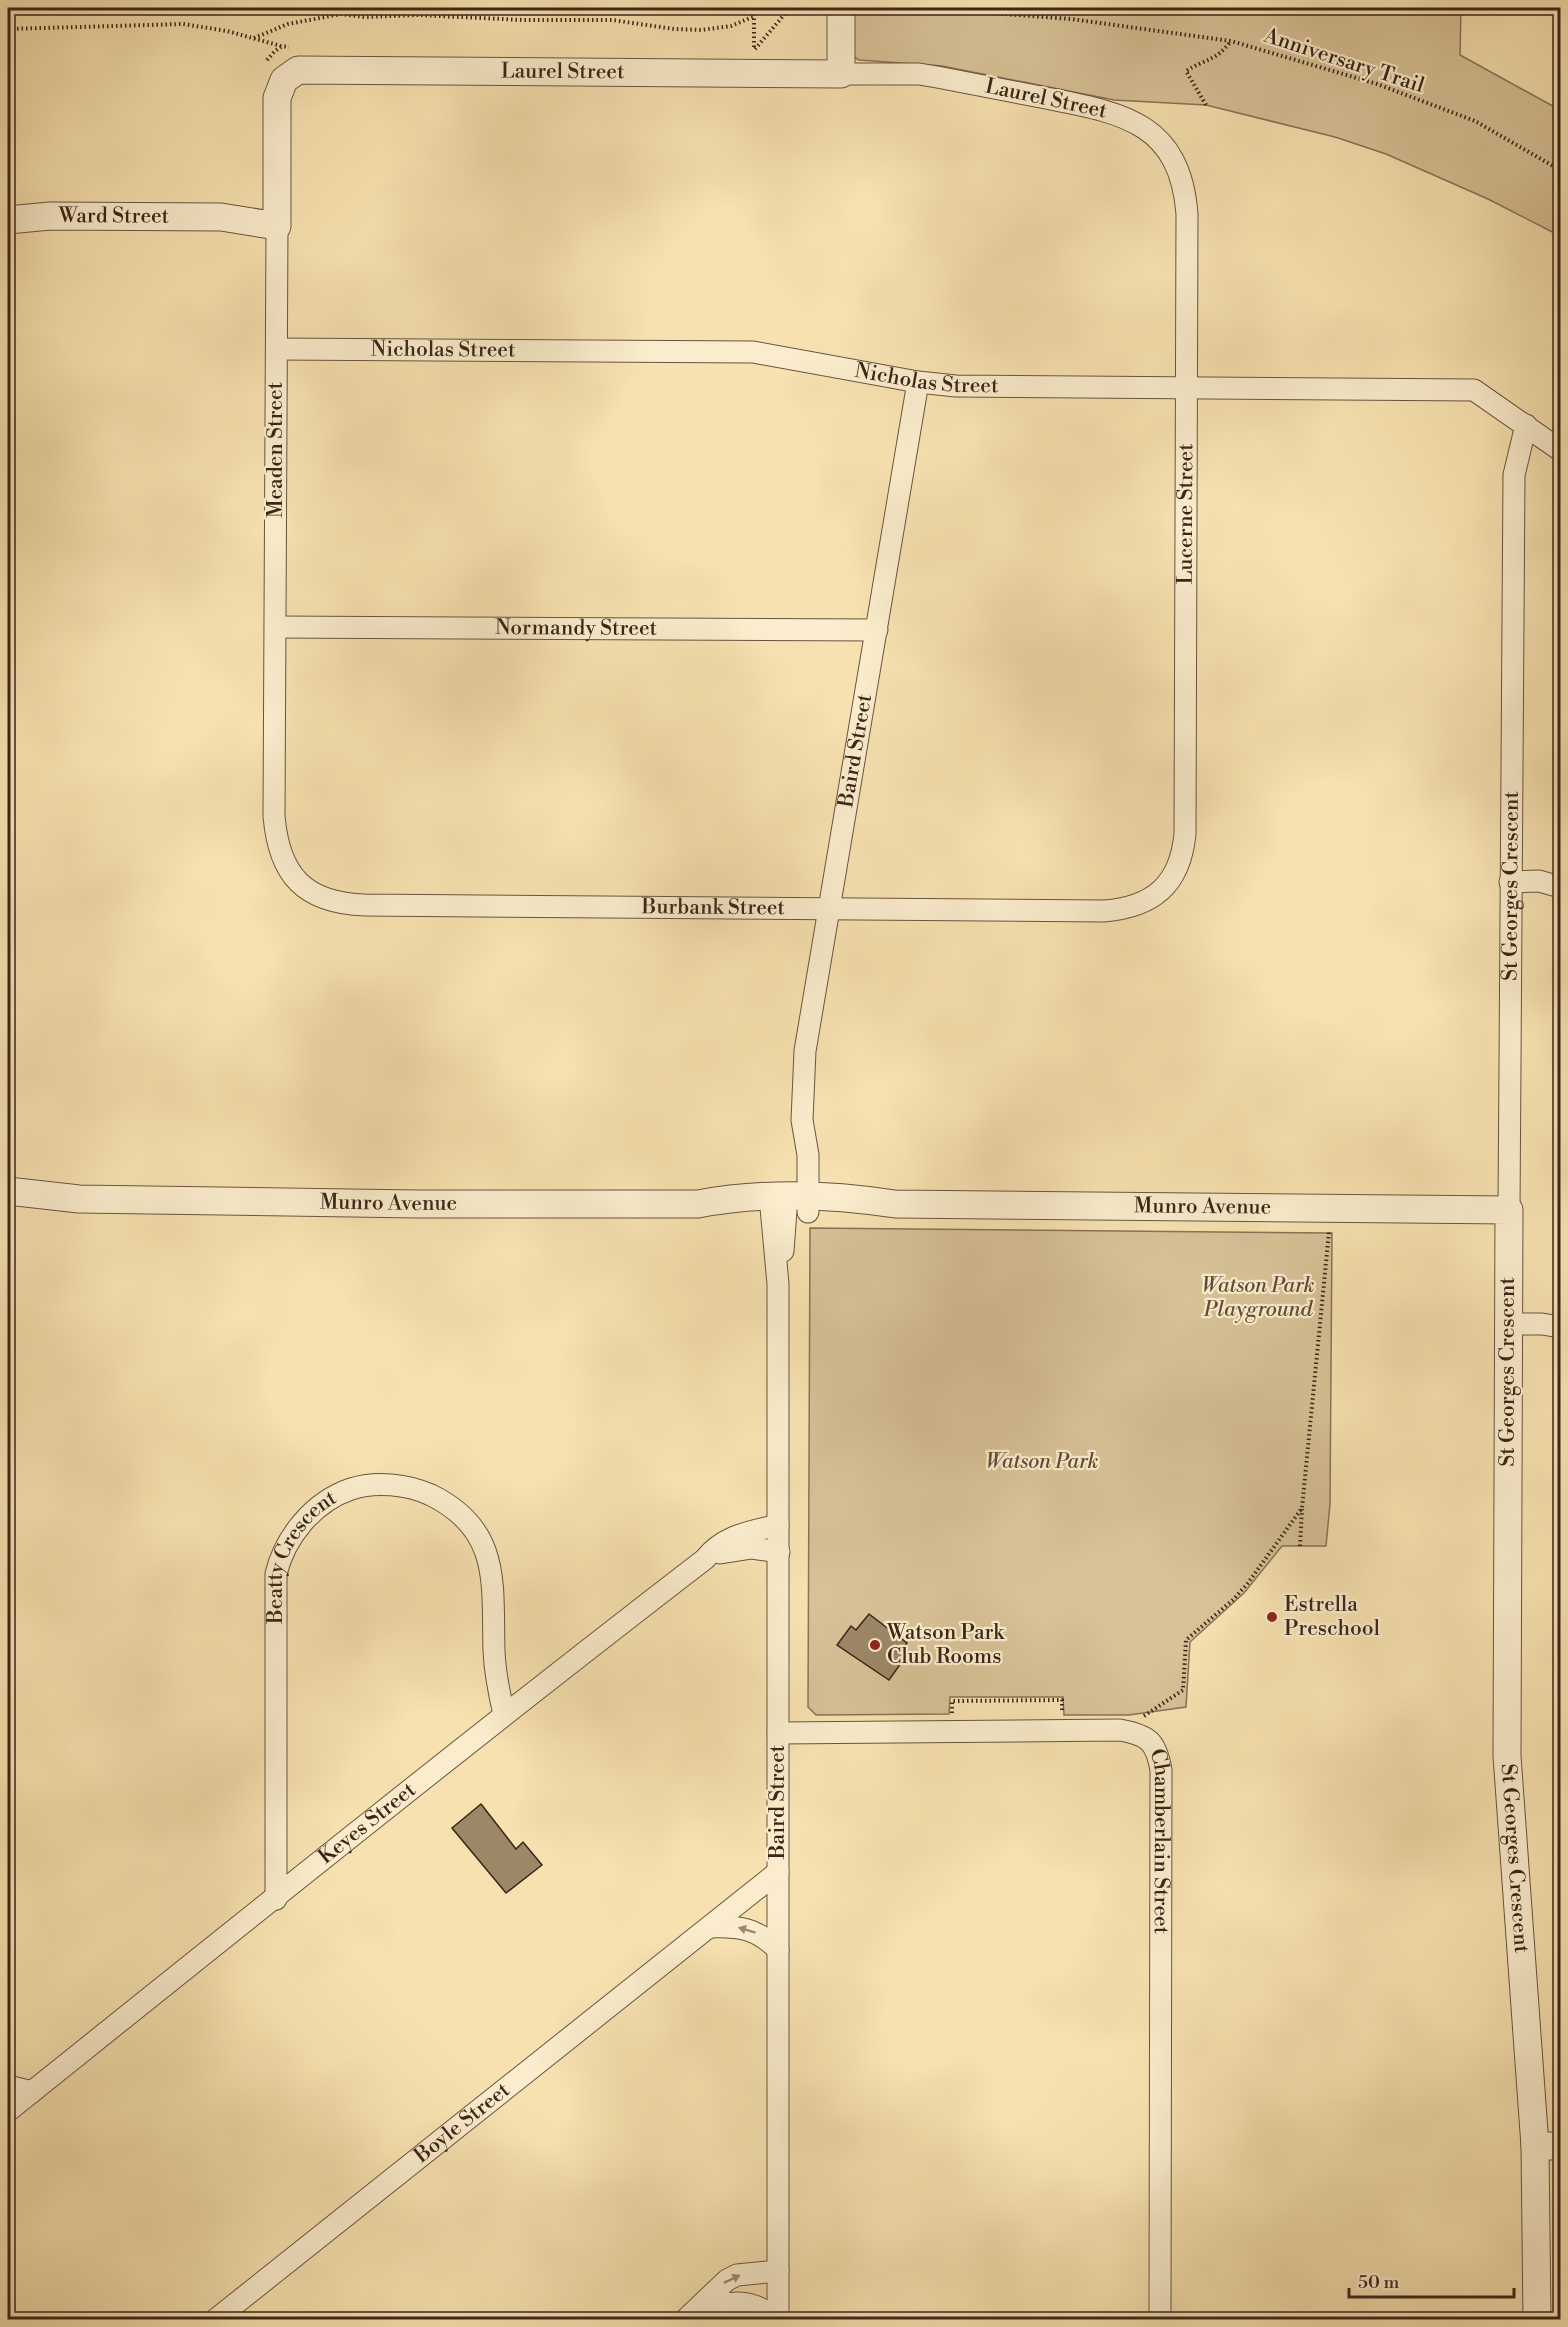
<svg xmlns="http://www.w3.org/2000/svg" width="1568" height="2327" viewBox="0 0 1568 2327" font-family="'Libre Bodoni',serif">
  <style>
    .green { fill: #d7c196; stroke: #887357; stroke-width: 1.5 }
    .building { fill: #9c8767; stroke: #3a2518; stroke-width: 1.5 }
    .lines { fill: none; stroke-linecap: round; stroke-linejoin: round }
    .minor-casing { stroke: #69543e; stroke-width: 23 }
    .tertiary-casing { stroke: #69543e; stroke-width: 29 }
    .path { stroke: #3a2518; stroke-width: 4; stroke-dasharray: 1.5 3; stroke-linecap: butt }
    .minor { stroke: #faeccc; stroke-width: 21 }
    .tertiary { stroke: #faeccc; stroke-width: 27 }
    .oneway { fill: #9a8872 }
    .poi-dot { fill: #8f2418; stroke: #faeccc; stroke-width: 2 }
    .labels { text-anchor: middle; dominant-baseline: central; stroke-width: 4.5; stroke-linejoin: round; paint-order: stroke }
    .street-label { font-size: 21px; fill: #3a2518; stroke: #faeccc }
    .park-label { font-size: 21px; font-style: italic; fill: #614c38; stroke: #faeccc }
    .poi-label { font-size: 21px; fill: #3a2518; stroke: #faeccc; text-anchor: start }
  </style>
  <rect width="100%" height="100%" fill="#f7e1b0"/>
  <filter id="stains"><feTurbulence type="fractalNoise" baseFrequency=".00333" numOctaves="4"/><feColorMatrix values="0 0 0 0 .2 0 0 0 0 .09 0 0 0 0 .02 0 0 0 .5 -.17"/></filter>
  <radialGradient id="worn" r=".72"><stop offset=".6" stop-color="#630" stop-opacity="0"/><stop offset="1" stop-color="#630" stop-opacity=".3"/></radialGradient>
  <path class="green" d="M 848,8 L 1461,8 L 1460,55 L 1560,110 L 1560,236 L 1488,199 L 1386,154 L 1335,137 L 1206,105 L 1114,100 L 942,66 L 859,60 L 854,57 Z
    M 810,1228 L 1332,1233 L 1330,1504 L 1326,1546 L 1282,1546 L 1244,1593 L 1190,1642 L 1186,1707 L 1129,1715 L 1064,1715 L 1063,1697 L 950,1697 L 949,1714 L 816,1715 L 808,1707 Z"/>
  <path class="building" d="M 869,1614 L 907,1643 L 903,1649 L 909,1652 L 889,1680 L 837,1645 L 851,1626 L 856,1630 Z
    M 481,1804 L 516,1849 L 523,1842 L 542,1865 L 506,1893 L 452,1828 Z"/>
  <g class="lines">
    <defs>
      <g id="minor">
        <path id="s1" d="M 277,226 L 274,816 C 279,875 304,903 365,905 L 1104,911 C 1153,907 1180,885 1185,834 L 1187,214 C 1180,122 1122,113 1046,98 C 1009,91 973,84 937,77 L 919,74 L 841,74"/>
        <path id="s2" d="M 277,349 L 753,352 L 918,382 L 956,386 L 1474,390 L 1560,450"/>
        <path id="s3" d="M 276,627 L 877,630"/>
        <path d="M 1510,882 L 1539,881 L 1560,887"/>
        <path d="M 770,1197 L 778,1284 L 778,2320"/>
        <path id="s4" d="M 1509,1210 L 1514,475 L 1526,425"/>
        <path id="s5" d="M 808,1212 L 808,1155 L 802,1120 L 805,1051 L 918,382"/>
        <path d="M 783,1251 L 787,1197"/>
        <path d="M 1507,1324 L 1542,1324 L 1560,1327"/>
        <path d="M 720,1553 L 752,1548 L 779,1552"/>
        <path id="s6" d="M 778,1733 L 1120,1730 C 1148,1735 1156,1741 1161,1770 L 1160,2320"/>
        <path id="s7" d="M 276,1899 L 276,1574 C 285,1537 313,1502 351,1489 C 375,1481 407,1484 431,1495 C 502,1530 492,1585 494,1651 C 495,1673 499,1693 504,1714"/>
        <path d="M 710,1927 C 739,1926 757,1928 778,1950"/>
        <path d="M 8,2086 L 32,2092"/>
        <path id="s8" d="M 8,2111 C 239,1926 470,1740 705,1559 C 724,1535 750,1532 778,1525"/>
        <path d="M 696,2310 C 726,2302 753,2296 776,2320"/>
        <path id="s9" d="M 215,2320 L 778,1872"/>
        <path d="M 685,2320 L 727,2280 L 737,2275 L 778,2271"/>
      </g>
      <g id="tertiary">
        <path id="s10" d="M 8,220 L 50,216 L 221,217 L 277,226 L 277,98 L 284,80 L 298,70 L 841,74 L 841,8"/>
        <path id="s11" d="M 8,1191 L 79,1199 L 417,1204 L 698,1204 C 762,1192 830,1194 895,1204 L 1509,1210 L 1507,1756 L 1535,2146 L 1537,2320"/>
        <path d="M 1535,2146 L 1560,2146"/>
      </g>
    </defs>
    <use href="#minor" class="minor-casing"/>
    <use href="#tertiary" class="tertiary-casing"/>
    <path class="path" d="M 925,8 L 1071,19 L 1231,41 L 1377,84 L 1475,121 L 1560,170
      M 8,29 L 183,24 L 227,31 L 281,46 L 289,47
      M 254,38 L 288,24 L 341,14 L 365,17 L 419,15 L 523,20 L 612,20 L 674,29 L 701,30 L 731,26 L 755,16
      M 754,47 L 754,8
      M 755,49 L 790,8
      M 267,60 L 275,51 L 281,47
      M 1206,105 L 1186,71 C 1205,59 1216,61 1230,42
      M 1300,1546 L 1302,1509
      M 952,1713 L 952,1701 L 1062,1700 L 1062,1710
      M 1144,1716 L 1183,1690 L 1186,1640 L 1234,1599 L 1248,1583 L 1302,1508 L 1329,1232"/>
    <use href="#minor" class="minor"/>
    <use href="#tertiary" class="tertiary"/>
  </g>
  <defs><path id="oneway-solid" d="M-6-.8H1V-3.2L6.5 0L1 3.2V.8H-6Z" transform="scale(1.5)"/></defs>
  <g class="oneway">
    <use href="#oneway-solid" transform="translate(747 1930) rotate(-163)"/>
    <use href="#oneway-solid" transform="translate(732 2279) rotate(-26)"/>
  </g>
  <g class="poi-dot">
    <circle cx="1272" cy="1617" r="6"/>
    <circle cx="875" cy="1645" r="6"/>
  </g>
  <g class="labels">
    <g class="street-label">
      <text transform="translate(1344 61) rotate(18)">Anniversary Trail</text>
      <text stroke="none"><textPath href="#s10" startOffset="699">Laurel Street</textPath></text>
      <text transform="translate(1046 99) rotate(12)">Laurel Street</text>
      <text stroke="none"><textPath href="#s10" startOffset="106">Ward Street</textPath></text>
      <text stroke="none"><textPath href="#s2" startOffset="166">Nicholas Street</textPath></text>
      <text stroke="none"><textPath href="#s2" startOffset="652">Nicholas Street</textPath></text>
      <text transform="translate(276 450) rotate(-90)">Meaden Street</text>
      <text stroke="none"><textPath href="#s1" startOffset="1917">Lucerne Street</textPath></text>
      <text stroke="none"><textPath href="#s3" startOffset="300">Normandy Street</textPath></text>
      <text stroke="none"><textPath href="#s5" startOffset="466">Baird Street</textPath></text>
      <text stroke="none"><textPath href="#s4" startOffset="324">St Georges Crescent</textPath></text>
      <text stroke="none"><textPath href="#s1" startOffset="1082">Burbank Street</textPath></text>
      <text stroke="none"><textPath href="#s11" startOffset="381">Munro Avenue</textPath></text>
      <text stroke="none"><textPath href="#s11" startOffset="1196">Munro Avenue</textPath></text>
      <text transform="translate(1508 1372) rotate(-90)">St Georges Crescent</text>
      <text stroke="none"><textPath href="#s7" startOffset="350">Beatty Crescent</textPath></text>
      <text transform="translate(778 1802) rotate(-90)">Baird Street</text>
      <text stroke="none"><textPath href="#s8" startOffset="460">Keyes Street</textPath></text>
      <text stroke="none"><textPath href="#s6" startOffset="477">Chamberlain Street</textPath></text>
      <text stroke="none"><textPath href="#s11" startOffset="2151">St Georges Crescent</textPath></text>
      <text stroke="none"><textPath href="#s9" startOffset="316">Boyle Street</textPath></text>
    </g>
    <g class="park-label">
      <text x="1258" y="1286">Watson Park<tspan x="1258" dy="24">Playground</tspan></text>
      <text x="1042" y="1462">Watson Park</text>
    </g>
    <g class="poi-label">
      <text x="1284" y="1605">Estrella<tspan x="1284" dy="24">Preschool</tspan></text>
      <text x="887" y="1633">Watson Park<tspan x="887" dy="24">Club Rooms</tspan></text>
    </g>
  </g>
  <rect width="1568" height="2327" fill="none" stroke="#f7e1b0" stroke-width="30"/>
  <rect x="9" y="9" width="1550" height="2309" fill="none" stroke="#3a2518" stroke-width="3"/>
  <rect x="15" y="15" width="1538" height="2297" fill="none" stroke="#3a2518" stroke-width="1.5"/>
  <path d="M1349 2288v9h165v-9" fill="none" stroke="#3a2518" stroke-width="3"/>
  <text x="1358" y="2288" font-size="18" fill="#3a2518" stroke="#faeccc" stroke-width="4.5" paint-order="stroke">50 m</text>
  <rect width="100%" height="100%" filter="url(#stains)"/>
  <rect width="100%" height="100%" fill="url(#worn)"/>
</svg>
